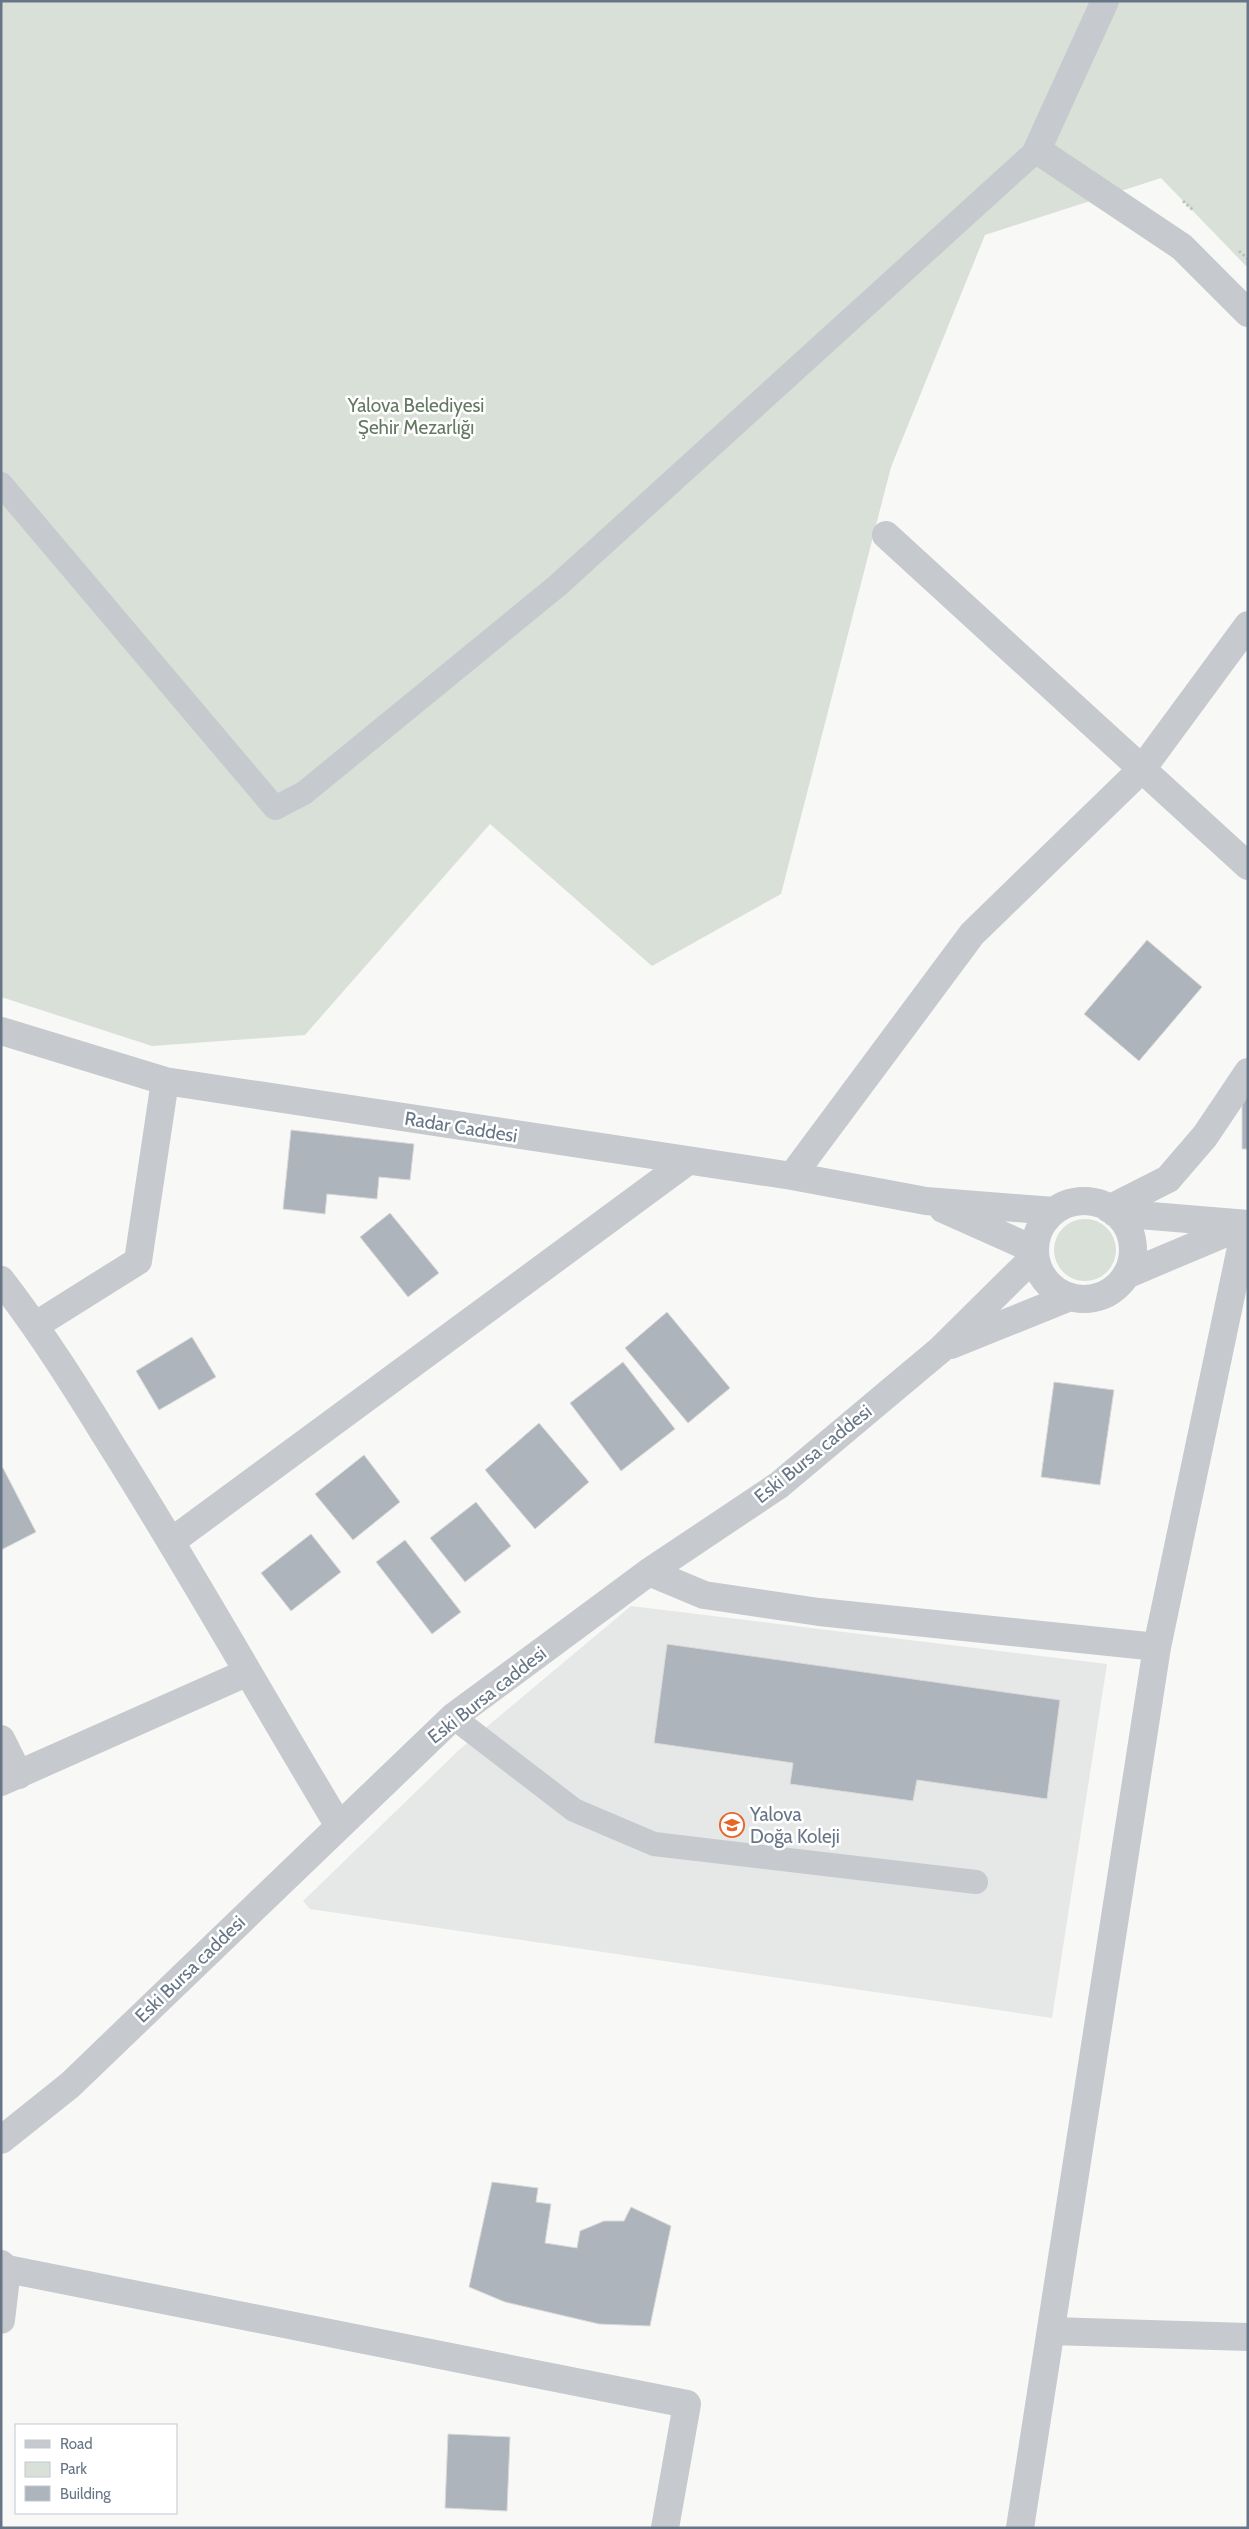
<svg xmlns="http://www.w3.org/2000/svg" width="1249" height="2529" viewBox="0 0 1249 2529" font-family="Cabin,sans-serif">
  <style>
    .built { fill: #e6e7e7 }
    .green { fill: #d9e0d7 }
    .building { fill: #adb4bb; stroke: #dadad8 }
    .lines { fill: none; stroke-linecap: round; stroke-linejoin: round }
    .path { stroke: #bec0c3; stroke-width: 3; stroke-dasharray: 2.5 2.5; stroke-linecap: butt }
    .lane { stroke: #c6c9cd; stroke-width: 24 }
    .street { stroke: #c6c9cd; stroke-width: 28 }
    .labels { text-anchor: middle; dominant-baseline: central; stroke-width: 5; stroke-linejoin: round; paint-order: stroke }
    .park-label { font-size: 19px; fill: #647962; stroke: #fff }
    .street-label { font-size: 19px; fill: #677687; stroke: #fff }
    .poi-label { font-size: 19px; fill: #677687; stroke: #fff; text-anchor: start }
  </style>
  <rect width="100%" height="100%" fill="#f8f8f6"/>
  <path class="built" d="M 631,1606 L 1107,1664 L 1052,2018 L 310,1909 L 303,1901 L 459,1750 Z"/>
  <path class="green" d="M 1,1 L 1248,1 L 1248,268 L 1161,178 L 985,235 L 891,467 L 781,894 L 652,966 L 490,824 L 305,1035 L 152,1046 L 1,997 Z
    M1054 1250a31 31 0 1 1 62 0a31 31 0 1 1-62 0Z"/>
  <path class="building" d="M 1147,940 L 1202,987 L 1139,1061 L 1084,1014 Z
    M 1242,1085 L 1248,1085 L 1248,1149 L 1242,1149 Z
    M 291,1130 L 414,1144 L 410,1180 L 379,1177 L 377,1199 L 327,1194 L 325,1214 L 283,1209 Z
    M 390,1213 L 439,1273 L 408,1297 L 360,1237 Z
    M 667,1312 L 730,1388 L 688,1423 L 625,1348 Z
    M 192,1337 L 216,1377 L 159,1410 L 136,1371 Z
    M 623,1362 L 675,1429 L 621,1471 L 570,1403 Z
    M 1054,1382 L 1114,1390 L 1100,1485 L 1041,1477 Z
    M 539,1423 L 589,1482 L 535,1529 L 485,1470 Z
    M 364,1455 L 400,1502 L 353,1540 L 315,1494 Z
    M 3,1468 L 36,1532 L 1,1550 L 1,1469 Z
    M 476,1502 L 511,1546 L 465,1582 L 430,1538 Z
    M 311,1534 L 341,1572 L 291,1611 L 261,1573 Z
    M 405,1540 L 461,1612 L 432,1634 L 376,1562 Z
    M 667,1644 L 1060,1700 L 1047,1799 L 917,1780 L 913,1801 L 790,1784 L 793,1763 L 654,1743 Z
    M 492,2182 L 538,2188 L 536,2202 L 551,2204 L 545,2243 L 577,2248 L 580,2231 L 604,2221 L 624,2221 L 631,2207 L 671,2226 L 650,2326 L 599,2324 L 505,2302 L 469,2287 Z
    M 448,2434 L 510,2437 L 507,2511 L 445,2508 Z"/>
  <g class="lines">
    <path class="path" d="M 1183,201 L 1193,210
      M 1239,251 L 1248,259"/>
    <path class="lane" d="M 1,484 L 275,808 L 304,793 L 557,586 L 1037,150
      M 453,1717 L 574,1810 L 654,1844 L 976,1882"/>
    <path class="street" d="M 1105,1 L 1037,150 L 1182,247 L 1248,313
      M 886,535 L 1248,866
      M 1,1031 L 165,1081 L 792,1176 L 926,1201 L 1054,1211
      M 792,1176 L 972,934 L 1142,769 L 1248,625
      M1035 1250a49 49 0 1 1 98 0a49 49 0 1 1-98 0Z
      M 943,1209 L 1035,1250
      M 1109,1209 L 1168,1179 L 1205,1136 L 1248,1072
      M 1115,1213 L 1248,1224
      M 1126,1275 L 1242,1226
      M 1,1280 C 42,1333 77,1389 112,1446 C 191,1571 263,1700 339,1826
      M 36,1325 L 138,1261 L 165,1081
      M 951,1345 L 1070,1297
      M 172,1541 L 688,1161
      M 649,1572 L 704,1595 L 819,1612 L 1157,1647
      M 1,1739 L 19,1775
      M 1,1782 L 246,1673
      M 1,2140 L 70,2085 L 453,1717 L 649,1572 L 779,1485 L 940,1350 L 1035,1256
      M 1,2264 L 7,2269 L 687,2404 L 665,2528
      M 1,2320 L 7,2269
      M 1051,2331 L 1248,2337
      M 1020,2528 L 1157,1647 L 1246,1224"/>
  </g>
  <defs>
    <symbol id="school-ring" viewBox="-11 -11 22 22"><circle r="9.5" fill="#fff" stroke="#e66729" stroke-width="1.5"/><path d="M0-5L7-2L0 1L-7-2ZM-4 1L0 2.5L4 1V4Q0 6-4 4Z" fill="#e66729"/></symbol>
  </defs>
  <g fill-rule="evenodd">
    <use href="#school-ring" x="718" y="1811" width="28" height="28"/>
  </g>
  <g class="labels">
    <g class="park-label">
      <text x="416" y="405">Yalova Belediyesi<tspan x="416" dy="22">Şehir Mezarlığı</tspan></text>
    </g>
    <g class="street-label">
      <text transform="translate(461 1127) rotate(9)">Radar Caddesi</text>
      <text transform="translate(813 1454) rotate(-39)">Eski Bursa caddesi</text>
      <text transform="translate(487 1695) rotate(-38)">Eski Bursa caddesi</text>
      <text transform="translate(190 1969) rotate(-44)">Eski Bursa caddesi</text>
    </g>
    <g class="poi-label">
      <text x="750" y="1814">Yalova<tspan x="750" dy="22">Doğa Koleji</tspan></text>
    </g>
  </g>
  <rect width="1249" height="2529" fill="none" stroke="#677687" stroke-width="5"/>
  <rect x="15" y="2424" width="162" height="90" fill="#ffffff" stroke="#c2c8cf"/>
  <rect x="25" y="2440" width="25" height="8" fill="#c6c9cd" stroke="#c2c8cf"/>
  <text x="60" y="2449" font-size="15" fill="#677687">Road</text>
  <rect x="25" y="2462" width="25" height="15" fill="#d9e0d7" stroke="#c2c8cf"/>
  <text x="60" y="2474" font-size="15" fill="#677687">Park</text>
  <rect x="25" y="2486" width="25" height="15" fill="#adb4bb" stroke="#c2c8cf"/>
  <text x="60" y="2499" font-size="15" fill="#677687">Building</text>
</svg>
